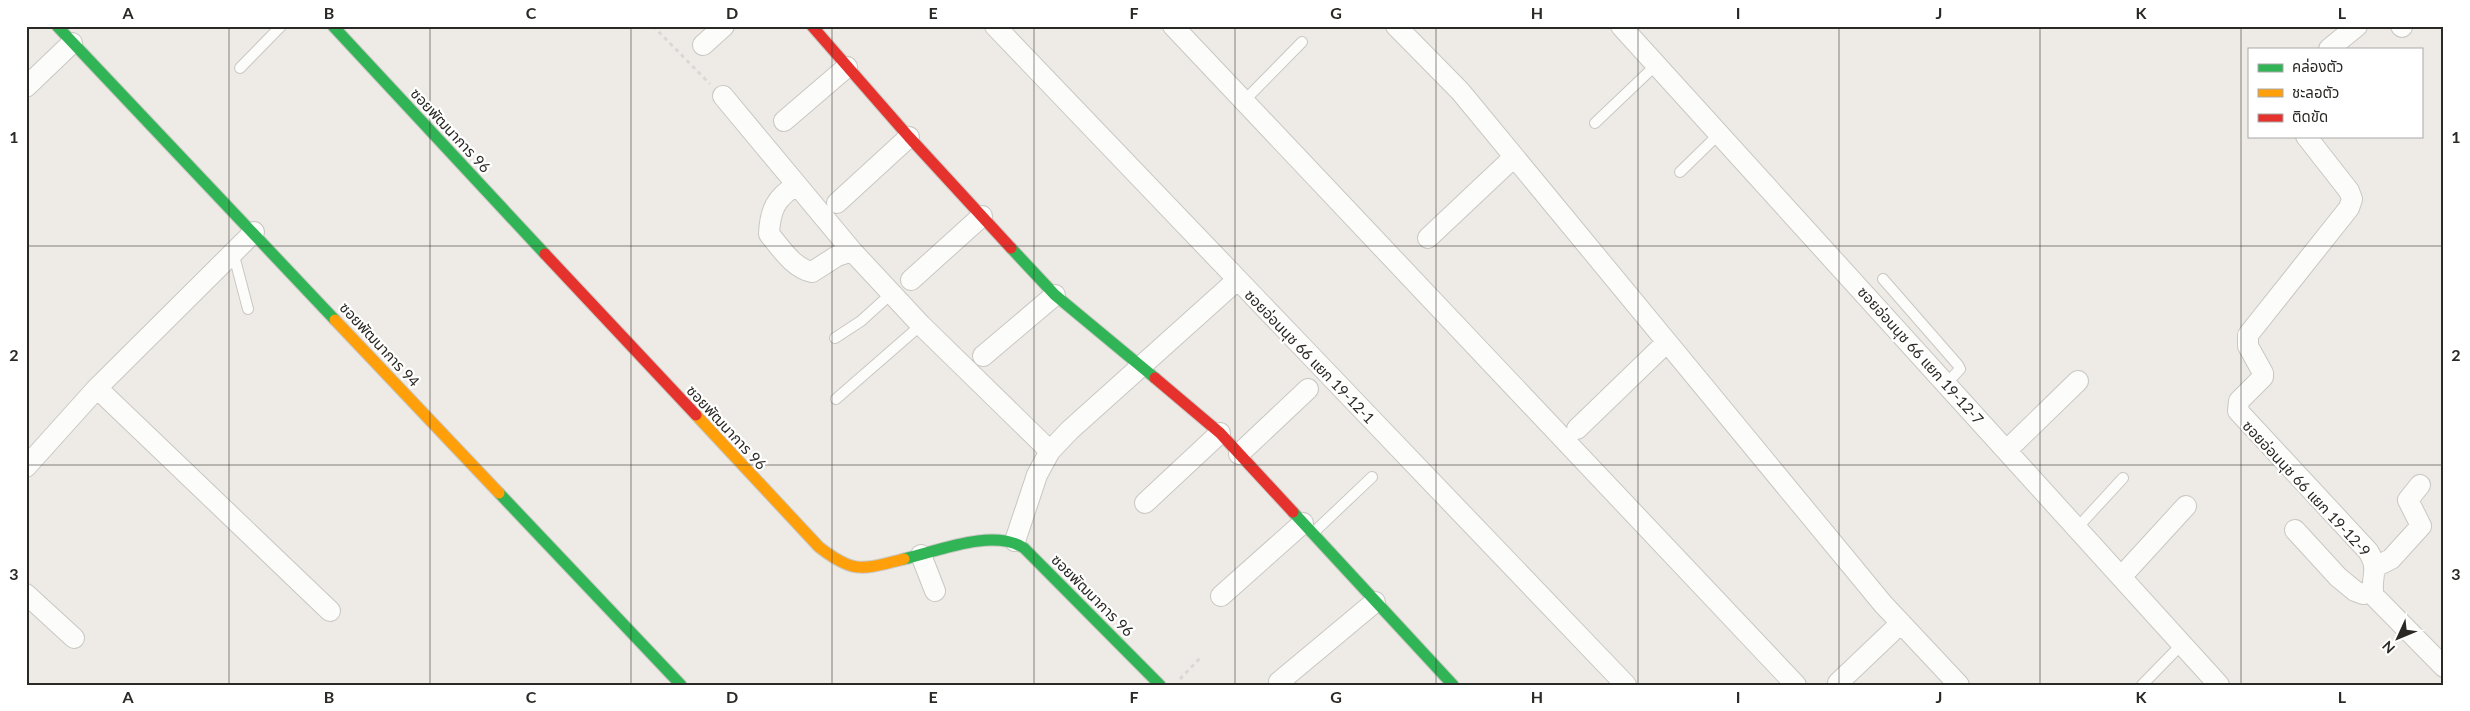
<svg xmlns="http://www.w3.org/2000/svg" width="2470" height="711" viewBox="0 0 2470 711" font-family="Lato,'Noto Sans Thai',sans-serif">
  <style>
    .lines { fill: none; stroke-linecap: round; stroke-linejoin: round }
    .lane-casing { stroke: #c9c7c3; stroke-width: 12 }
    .street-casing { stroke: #c9c7c3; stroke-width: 22 }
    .fast-casing { stroke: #c9c7c3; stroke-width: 13 }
    .slow-casing { stroke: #c9c7c3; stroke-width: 13 }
    .jam-casing { stroke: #c9c7c3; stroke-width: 13 }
    .path { stroke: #d9d8d7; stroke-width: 3; stroke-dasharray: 4 4; stroke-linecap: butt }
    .lane { stroke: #fcfcfb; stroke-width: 10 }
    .street { stroke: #fcfcfb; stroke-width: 20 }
    .fast { stroke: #30b455; stroke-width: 11 }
    .slow { stroke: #ff9f0a; stroke-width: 11 }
    .jam { stroke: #e5322d; stroke-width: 11 }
    .grid { fill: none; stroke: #2b2925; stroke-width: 1; stroke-opacity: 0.55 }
    .labels { text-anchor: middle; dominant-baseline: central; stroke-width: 4.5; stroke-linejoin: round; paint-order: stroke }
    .street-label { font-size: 15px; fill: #2b2925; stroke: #fff }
    .neatline { fill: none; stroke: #2b2925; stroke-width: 2 }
    .grid-label { font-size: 16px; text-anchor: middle; font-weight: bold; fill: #2b2925 }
  </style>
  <rect width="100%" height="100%" fill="#eeebe6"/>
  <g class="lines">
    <defs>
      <path id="lane" d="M 240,68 L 281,26
        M 1245,100 L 1302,42
        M 1595,123 L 1657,64
        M 1680,172 L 1719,134
        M 233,252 L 248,309
        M 1883,279 L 1958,365 L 1960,369 L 1946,384
        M 835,338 L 861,321 L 893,292
        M 836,399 L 921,325
        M 2077,528 L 2123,478
        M 1313,533 L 1372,477
        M 2142,685 L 2182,644"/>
      <path id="street" d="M 995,26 C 1204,247 1417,464 1626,685
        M 1173,26 L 1796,685
        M 1396,26 L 1460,91 L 1883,604 L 1959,685
        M 1621,26 L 2219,685
        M 2401,26 L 2402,27
        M 703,45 L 724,26
        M 2329,49 L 2357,26
        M 26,87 L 72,43
        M 723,96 L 852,251 L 921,325 L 1050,451
        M 784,121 L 847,67
        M 2306,136 L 2349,191 L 2352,199 L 2349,208 L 2248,335 L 2248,346 L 2263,373 L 2263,377 L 2239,401 L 2238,411 L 2368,551 C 2381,571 2369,578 2374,596 L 2444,667
        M 797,185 C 776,197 770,210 769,234 C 781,248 793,268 812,272 L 837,256 L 852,251
        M 837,203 L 909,137
        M 1428,238 L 1514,157
        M 911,280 L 982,216
        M 983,356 L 1055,295
        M 97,388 L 330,611
        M 1577,429 L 1667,342
        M 2007,450 L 2078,381
        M 1239,454 L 1308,389
        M 26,467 L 97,388 L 254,232
        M 1145,503 L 1220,433
        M 2295,530 L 2338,577 L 2355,591 L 2363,594 L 2372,591
        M 1015,541 L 1037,475 L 1050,451 L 1070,430 L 1236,281
        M 921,555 L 935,591
        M 2375,567 L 2391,559 L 2421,526 L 2408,500 L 2420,485
        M 2121,577 L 2186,506
        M 26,594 L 74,638
        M 1221,596 L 1303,523
        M 1279,682 L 1375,602
        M 1838,683 L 1901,623"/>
      <path id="fast" d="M 57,26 L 335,320
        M 333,26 L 545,254
        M 1011,248 L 1055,295 L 1155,378
        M 499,493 L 681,685
        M 1293,512 L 1453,685
        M 904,559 C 938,551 993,528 1024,548 L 1160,685"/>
      <path id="slow" d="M 335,320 L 499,493
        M 696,415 L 819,547 C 855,575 863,569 904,559"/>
      <path id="jam" d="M 812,26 L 909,137 L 1011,248
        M 545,254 L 696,415
        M 1155,378 L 1220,433 L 1293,512"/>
    </defs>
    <use href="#lane" class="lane-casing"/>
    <use href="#street" class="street-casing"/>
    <use href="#fast" class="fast-casing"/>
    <use href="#slow" class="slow-casing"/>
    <use href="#jam" class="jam-casing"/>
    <path class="path" d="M 653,26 L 710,84
      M 1180,679 L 1201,657"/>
    <use href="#lane" class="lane"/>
    <use href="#street" class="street"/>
    <use href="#fast" class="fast"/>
    <use href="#slow" class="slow"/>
    <use href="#jam" class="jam"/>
  </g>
  <path class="grid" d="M 229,26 L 229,685M 430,26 L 430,685M 631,26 L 631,685M 832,26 L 832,685M 1034,26 L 1034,685M 1235,26 L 1235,685M 1436,26 L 1436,685M 1638,26 L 1638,685M 1839,26 L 1839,685M 2040,26 L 2040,685M 2241,26 L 2241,685M 26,246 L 2444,246M 26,465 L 2444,465"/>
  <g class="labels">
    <g class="street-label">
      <text transform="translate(451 130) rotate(47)">ซอยพัฒนาการ 96</text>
      <text transform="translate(380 344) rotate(47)">ซอยพัฒนาการ 94</text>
      <text transform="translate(1921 355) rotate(48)">ซอยอ่อนนุช 66 แยก 19-12-7</text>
      <text transform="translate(1310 356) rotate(46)">ซอยอ่อนนุช 66 แยก 19-12-1</text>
      <text transform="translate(727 427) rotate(47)">ซอยพัฒนาการ 96</text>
      <text transform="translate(2307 488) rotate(47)">ซอยอ่อนนุช 66 แยก 19-12-9</text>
      <text transform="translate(1093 595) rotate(45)">ซอยพัฒนาการ 96</text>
    </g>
  </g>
  <rect width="2470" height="711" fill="none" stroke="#ffffff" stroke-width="55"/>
  <rect x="2248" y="48" width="175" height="90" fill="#ffffff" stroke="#aaa9a8"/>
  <rect x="2258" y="64" width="25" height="8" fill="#30b455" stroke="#aaa9a8"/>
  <text x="2292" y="72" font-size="15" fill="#2b2925">คล่องตัว</text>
  <rect x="2258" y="89" width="25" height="8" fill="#ff9f0a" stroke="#aaa9a8"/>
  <text x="2292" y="98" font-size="15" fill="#2b2925">ชะลอตัว</text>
  <rect x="2258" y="114" width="25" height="8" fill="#e5322d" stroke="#aaa9a8"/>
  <text x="2292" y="122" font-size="15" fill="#2b2925">ติดขัด</text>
  <g transform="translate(2398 638) rotate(226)" stroke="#ffffff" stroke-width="4" paint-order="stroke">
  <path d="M0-4L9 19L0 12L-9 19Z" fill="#2b2925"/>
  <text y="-8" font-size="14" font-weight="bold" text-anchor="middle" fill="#2b2925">N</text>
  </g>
  <rect x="28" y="28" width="2414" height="656" class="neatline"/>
  <g class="grid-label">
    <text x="128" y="19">A</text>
    <text x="329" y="19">B</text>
    <text x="531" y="19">C</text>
    <text x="732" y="19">D</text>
    <text x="933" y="19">E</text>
    <text x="1134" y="19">F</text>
    <text x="1336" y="19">G</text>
    <text x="1537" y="19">H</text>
    <text x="1738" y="19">I</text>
    <text x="1939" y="19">J</text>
    <text x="2141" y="19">K</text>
    <text x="2342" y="19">L</text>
    <text x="14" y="143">1</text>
    <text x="2456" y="143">1</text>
    <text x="14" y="361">2</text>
    <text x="2456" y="361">2</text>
    <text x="14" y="580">3</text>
    <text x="2456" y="580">3</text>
    <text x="128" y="703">A</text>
    <text x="329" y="703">B</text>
    <text x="531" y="703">C</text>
    <text x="732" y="703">D</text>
    <text x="933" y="703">E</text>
    <text x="1134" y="703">F</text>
    <text x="1336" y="703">G</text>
    <text x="1537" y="703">H</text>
    <text x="1738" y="703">I</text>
    <text x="1939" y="703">J</text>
    <text x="2141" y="703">K</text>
    <text x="2342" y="703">L</text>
  </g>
</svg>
